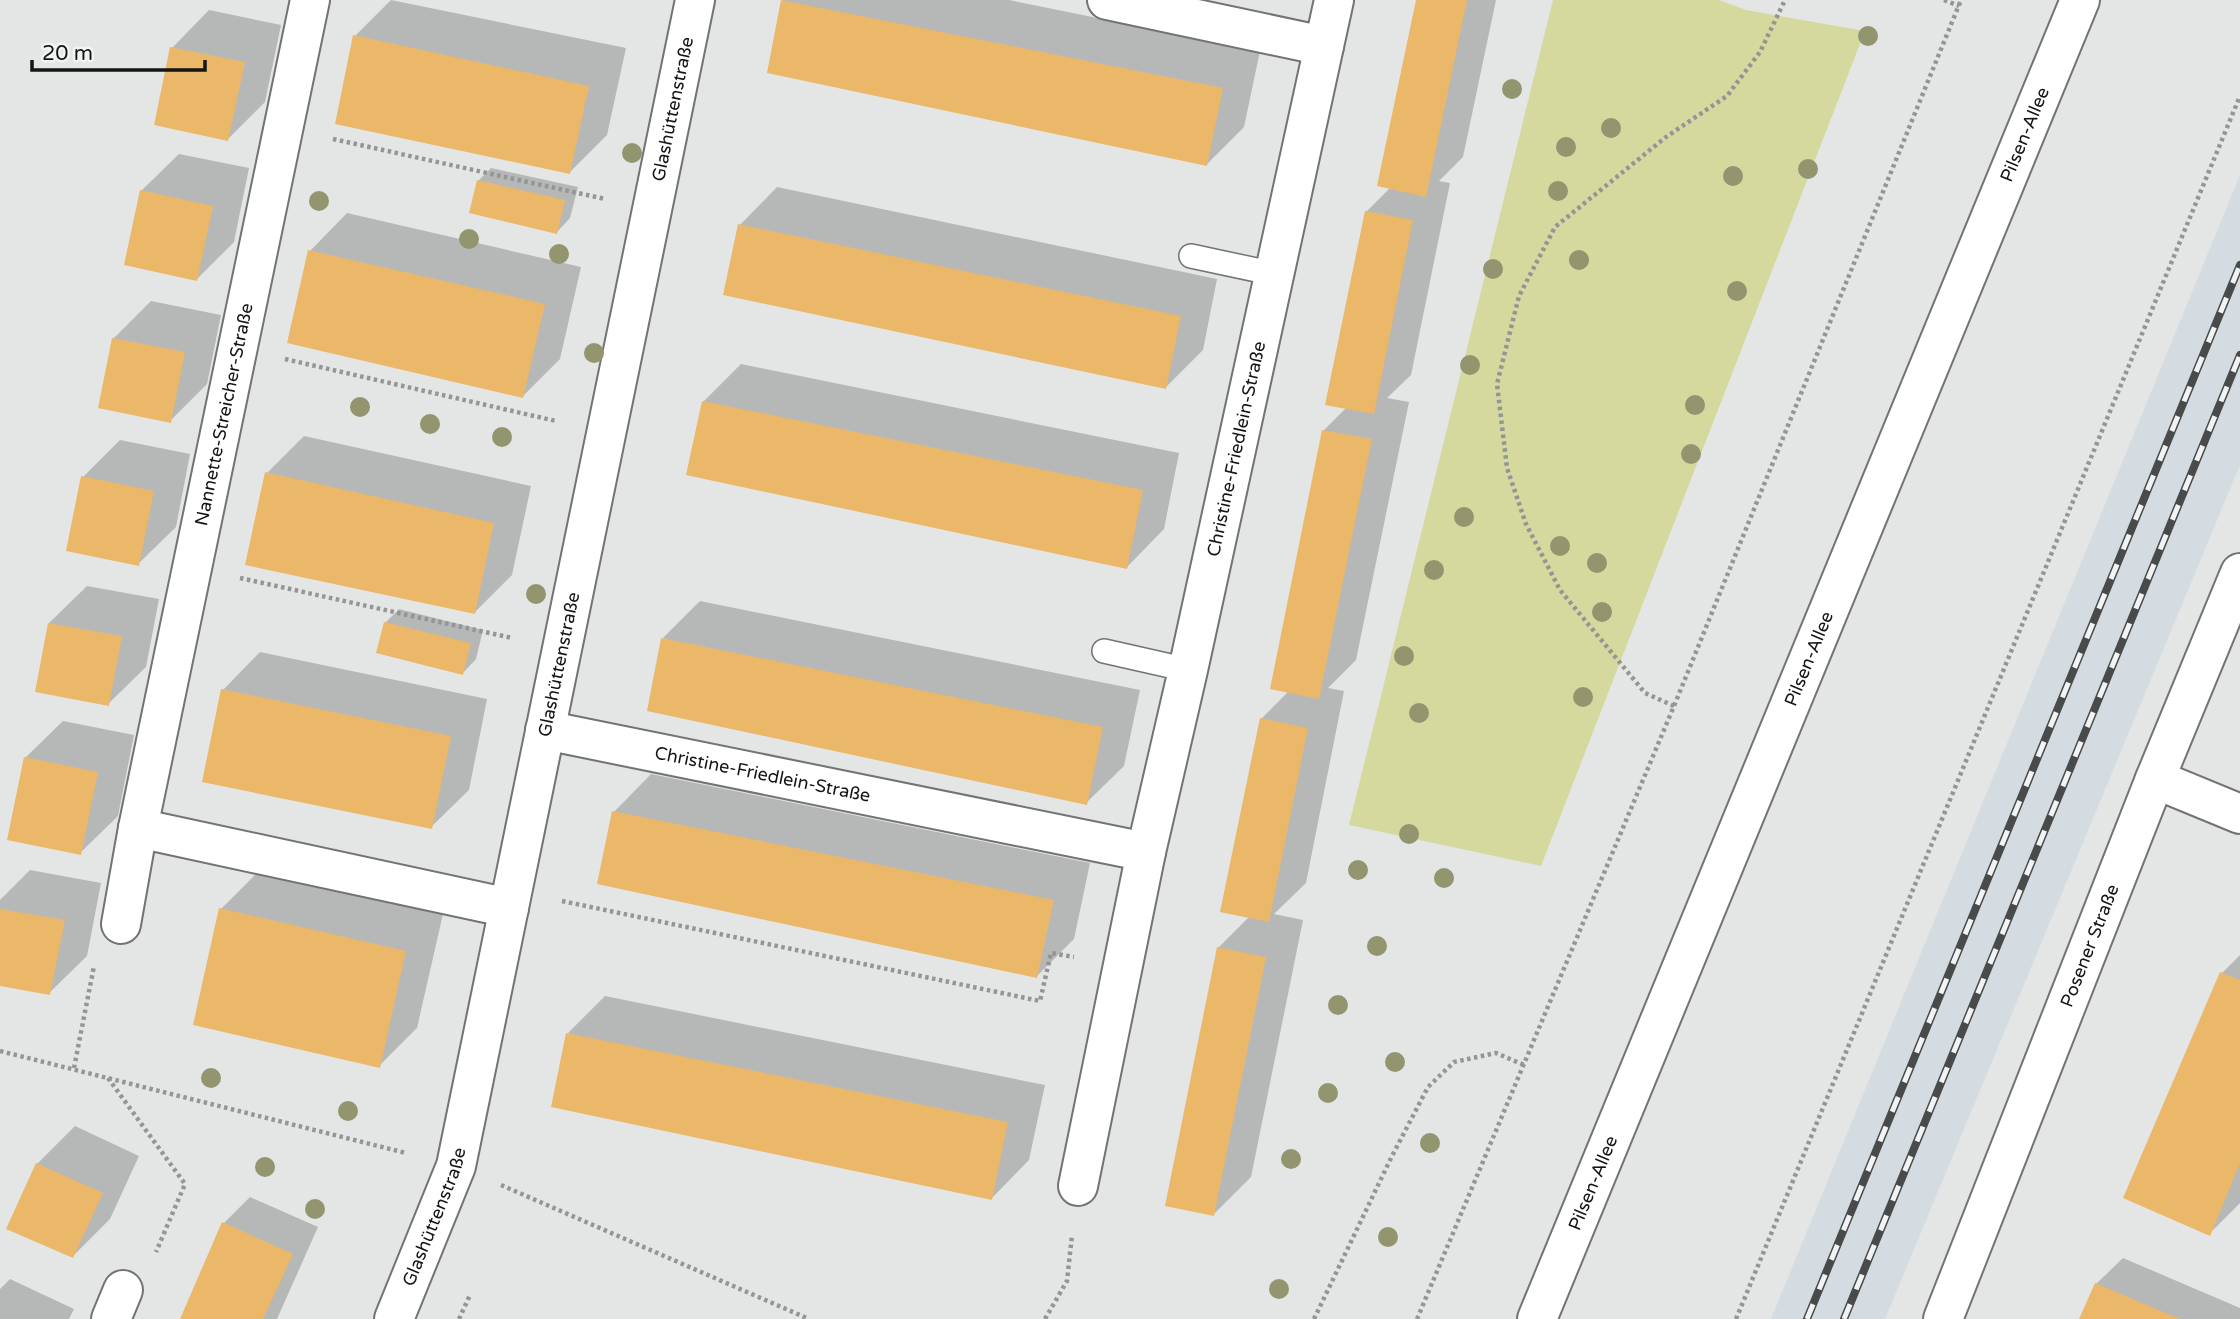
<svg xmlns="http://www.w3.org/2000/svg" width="2240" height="1319" viewBox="0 0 2240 1319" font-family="'Varela Round',sans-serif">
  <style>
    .built { fill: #d4dbe1 }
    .green { fill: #d5d99e }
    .shadow { fill: #0003 }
    .building { fill: #ebb768 }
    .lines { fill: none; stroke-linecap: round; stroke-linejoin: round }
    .lane-casing { stroke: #727374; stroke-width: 26 }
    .street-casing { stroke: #727374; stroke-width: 42 }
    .primary-casing { stroke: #727374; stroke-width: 42 }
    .path { stroke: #949696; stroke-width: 4.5; stroke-dasharray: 3.5 3.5; stroke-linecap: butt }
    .lane { stroke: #fff; stroke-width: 23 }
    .street { stroke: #fff; stroke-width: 38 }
    .primary { stroke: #fff; stroke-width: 38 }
    .rail-casing { stroke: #494b4b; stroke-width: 8 }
    .rail { stroke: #f2f3f4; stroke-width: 5; stroke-dasharray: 16; stroke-linecap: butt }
    .tree { fill: #92956e }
    .labels { text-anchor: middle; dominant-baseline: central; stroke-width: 5; stroke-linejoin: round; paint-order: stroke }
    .street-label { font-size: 18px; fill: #141515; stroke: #f2f3f4 }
  </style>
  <rect width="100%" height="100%" fill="#e4e6e6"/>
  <path class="built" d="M 2240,175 L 2240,465 L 1885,1319 L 1771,1319 Z"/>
  <path class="green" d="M 1553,0 L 1719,0 L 1746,10 L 1865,31 L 1541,866 L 1349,825 Z"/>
  <path class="shadow" d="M 391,0 L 626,48 L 607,135 L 570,172 L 355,36 Z
    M 783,0 L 1009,0 L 1260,51 L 1244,127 L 1207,164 L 769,72 Z
    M 1418,0 L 1496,0 L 1463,157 L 1439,181 L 1450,183 L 1411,375 L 1387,398 L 1409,402 L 1356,660 L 1328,688 L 1344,691 L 1306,883 L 1274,914 L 1303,920 L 1251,1177 L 1214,1214 L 1218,948 L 1250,916 L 1261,719 L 1289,691 L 1323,431 L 1347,407 L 1366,212 L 1391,187 Z
    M 209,10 L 281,25 L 265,102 L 228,139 L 172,48 Z
    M 179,154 L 249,168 L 234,242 L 197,279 L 141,191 Z
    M 491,168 L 578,187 L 570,218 L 557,232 L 478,181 Z
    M 777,187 L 1217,279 L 1203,350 L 1165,388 L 740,225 Z
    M 347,213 L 581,267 L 560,359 L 523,396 L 310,251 Z
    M 151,301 L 221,315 L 207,384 L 170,421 L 101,407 L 114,338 Z
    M 741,364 L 1179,453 L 1164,529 L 1127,567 L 703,402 Z
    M 304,436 L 531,486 L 512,575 L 474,613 L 267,473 Z
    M 120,440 L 190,454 L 176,527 L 138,564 L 83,477 Z
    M 87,586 L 159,599 L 146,667 L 108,704 L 49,623 Z
    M 700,601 L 1140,690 L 1124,766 L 1086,803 L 663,638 Z
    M 399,609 L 483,630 L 476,659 L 463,673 L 385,623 Z
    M 260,652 L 487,699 L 469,790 L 431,827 L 223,690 Z
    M 63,721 L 134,735 L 118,816 L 80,853 L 25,758 Z
    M 651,774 L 1090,863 L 1074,939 L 1037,976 L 614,812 Z
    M 30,870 L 101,883 L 87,956 L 49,993 L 0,984 L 0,900 Z
    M 258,872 L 443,914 L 417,1028 L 379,1066 L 221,909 Z
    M 2240,955 L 2240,1203 L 2209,1234 L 2199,1024 L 2222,973 Z
    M 605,996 L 1045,1085 L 1029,1160 L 992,1198 L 568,1033 Z
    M 75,1126 L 139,1156 L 110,1219 L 73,1256 L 37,1164 Z
    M 250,1197 L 318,1227 L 277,1319 L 182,1319 L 224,1223 Z
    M 2123,1258 L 2240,1308 L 2240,1319 L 2082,1319 L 2096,1284 Z
    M 10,1279 L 74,1309 L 69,1319 L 0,1319 L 0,1289 Z"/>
  <path class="building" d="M 781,0 L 1223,88 L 1207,166 L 767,73 Z
    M 1416,0 L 1467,0 L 1426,197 L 1377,186 Z
    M 353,35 L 589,86 L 570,174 L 335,124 Z
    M 170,47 L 245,62 L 228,141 L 154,125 Z
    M 477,180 L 565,200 L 557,234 L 469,213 Z
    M 140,190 L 213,206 L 197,281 L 124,265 Z
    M 1365,211 L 1413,220 L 1374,414 L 1325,405 Z
    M 738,224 L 1181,316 L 1166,389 L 723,295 Z
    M 308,250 L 545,304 L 523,398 L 287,343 Z
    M 112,338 L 185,352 L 171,423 L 98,408 Z
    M 702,401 L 1143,490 L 1127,569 L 686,475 Z
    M 1322,430 L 1372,439 L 1319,699 L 1270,689 Z
    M 265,472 L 494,523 L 475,614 L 245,565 Z
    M 81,476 L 154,491 L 139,566 L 66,551 Z
    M 384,622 L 471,643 L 463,675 L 376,653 Z
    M 48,623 L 122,636 L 109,706 L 35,692 Z
    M 661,638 L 1103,727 L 1087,805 L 647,711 Z
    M 221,689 L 451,736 L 432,829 L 202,782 Z
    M 1260,718 L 1308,728 L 1269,922 L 1220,912 Z
    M 24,757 L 98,772 L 81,855 L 7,840 Z
    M 612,811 L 1054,900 L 1037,978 L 597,884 Z
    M 219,908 L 406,951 L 380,1068 L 193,1025 Z
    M 0,909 L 65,920 L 50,995 L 0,986 Z
    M 1217,947 L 1266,957 L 1214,1216 L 1165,1206 Z
    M 2220,972 L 2240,980 L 2240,1163 L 2210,1236 L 2123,1198 Z
    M 566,1033 L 1008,1122 L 992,1200 L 551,1107 Z
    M 36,1163 L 103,1193 L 73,1258 L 6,1229 Z
    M 222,1222 L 293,1254 L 263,1319 L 180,1319 Z
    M 2095,1283 L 2180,1319 L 2079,1319 Z"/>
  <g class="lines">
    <defs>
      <path id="lane" d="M 1191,256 L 1275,274
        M 1104,651 L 1188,670"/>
      <g id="street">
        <path d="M 1324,46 L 1334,0"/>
        <path id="s1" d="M 545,730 L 1146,852"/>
        <path d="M 2155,779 L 2240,814"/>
        <path d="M 138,828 L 509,908"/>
        <path id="s2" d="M 121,924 L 138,828 L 310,0"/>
        <path id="s3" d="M 1078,1186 L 1146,852 L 1188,670 L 1324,46 L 1107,0"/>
        <path d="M 111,1319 L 123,1290"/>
        <path id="s4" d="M 394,1319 L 456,1166 L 695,0"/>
        <path id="s5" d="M 1943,1319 L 2155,779 L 2240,573"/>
      </g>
      <g id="primary">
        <path id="s6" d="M 1537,1319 L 2080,0"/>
      </g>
    </defs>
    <use href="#lane" class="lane-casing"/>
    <use href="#street" class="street-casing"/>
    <use href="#primary" class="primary-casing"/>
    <path class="path" d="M 1944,0 L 1959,6
      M 333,139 L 605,199
      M 285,359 L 556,421
      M 240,578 L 512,638
      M 1674,706 L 1645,693 L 1560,590 L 1526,524 L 1507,468 L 1497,384 L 1519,296 L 1555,227 L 1666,137 L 1727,96 L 1760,52 L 1785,0
      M 562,901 L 1040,1001 L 1051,953 L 1074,957
      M 0,1051 L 406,1153
      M 74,1068 L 94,966
      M 108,1078 L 185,1184 L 156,1252
      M 501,1185 L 809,1319
      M 459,1319 L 470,1295
      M 1045,1319 L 1067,1281 L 1072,1235
      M 1314,1319 L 1392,1156 L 1428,1087 L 1454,1062 L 1496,1053 L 1524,1065
      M 1417,1319 L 1674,706 L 1961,0
      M 1736,1319 L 2240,96"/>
    <use href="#lane" class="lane"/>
    <use href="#street" class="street"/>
    <use href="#primary" class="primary"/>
    <defs>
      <path id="rail" d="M 1807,1319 L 2240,265
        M 1844,1319 L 2240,355"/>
    </defs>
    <use href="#rail" class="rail-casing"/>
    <use href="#rail" class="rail"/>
  </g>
  <g class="tree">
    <circle cx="1868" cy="36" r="10"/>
    <circle cx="1512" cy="89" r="10"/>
    <circle cx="1611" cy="128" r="10"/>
    <circle cx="1566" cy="147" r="10"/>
    <circle cx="632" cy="153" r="10"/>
    <circle cx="1808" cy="169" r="10"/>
    <circle cx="1733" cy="176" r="10"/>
    <circle cx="1558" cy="191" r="10"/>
    <circle cx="319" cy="201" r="10"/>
    <circle cx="469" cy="239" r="10"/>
    <circle cx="559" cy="254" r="10"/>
    <circle cx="1579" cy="260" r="10"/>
    <circle cx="1493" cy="269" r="10"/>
    <circle cx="1737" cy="291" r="10"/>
    <circle cx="594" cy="353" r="10"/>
    <circle cx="1470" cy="365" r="10"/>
    <circle cx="1695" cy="405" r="10"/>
    <circle cx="360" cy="407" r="10"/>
    <circle cx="430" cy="424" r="10"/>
    <circle cx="502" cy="437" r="10"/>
    <circle cx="1691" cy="454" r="10"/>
    <circle cx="1464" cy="517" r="10"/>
    <circle cx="1560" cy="546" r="10"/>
    <circle cx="1597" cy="563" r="10"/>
    <circle cx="1434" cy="570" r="10"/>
    <circle cx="536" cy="594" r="10"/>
    <circle cx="1602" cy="612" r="10"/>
    <circle cx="1404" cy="656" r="10"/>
    <circle cx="1583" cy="697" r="10"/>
    <circle cx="1419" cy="713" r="10"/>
    <circle cx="1409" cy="834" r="10"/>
    <circle cx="1358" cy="870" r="10"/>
    <circle cx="1444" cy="878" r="10"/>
    <circle cx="1377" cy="946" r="10"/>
    <circle cx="1338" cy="1005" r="10"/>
    <circle cx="1395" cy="1062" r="10"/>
    <circle cx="211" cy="1078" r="10"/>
    <circle cx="1328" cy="1093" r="10"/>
    <circle cx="348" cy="1111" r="10"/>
    <circle cx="1430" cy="1143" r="10"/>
    <circle cx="1291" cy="1159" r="10"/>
    <circle cx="265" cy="1167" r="10"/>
    <circle cx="315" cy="1209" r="10"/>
    <circle cx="1388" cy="1237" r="10"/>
    <circle cx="1279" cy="1289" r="10"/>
  </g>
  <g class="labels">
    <g class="street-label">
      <text stroke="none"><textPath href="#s4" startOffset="1244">Glashüttenstraße</textPath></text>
      <text stroke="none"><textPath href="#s6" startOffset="1281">Pilsen-Allee</textPath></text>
      <text stroke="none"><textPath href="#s2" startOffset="520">Nannette-Streicher-Straße</textPath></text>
      <text stroke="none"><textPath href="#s3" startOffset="754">Christine-Friedlein-Straße</textPath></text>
      <text stroke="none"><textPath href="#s6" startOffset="714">Pilsen-Allee</textPath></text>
      <text stroke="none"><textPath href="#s4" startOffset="677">Glashüttenstraße</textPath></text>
      <text stroke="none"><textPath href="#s1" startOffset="222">Christine-Friedlein-Straße</textPath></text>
      <text stroke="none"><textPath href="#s5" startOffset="401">Posener Straße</textPath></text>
      <text stroke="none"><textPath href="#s6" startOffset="147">Pilsen-Allee</textPath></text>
      <text stroke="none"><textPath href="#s4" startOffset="110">Glashüttenstraße</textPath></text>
    </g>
  </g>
  <path d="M32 60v10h173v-10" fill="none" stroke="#141515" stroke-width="3.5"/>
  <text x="42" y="60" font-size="21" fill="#141515" stroke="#f2f3f4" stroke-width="5" paint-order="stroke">20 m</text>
</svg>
